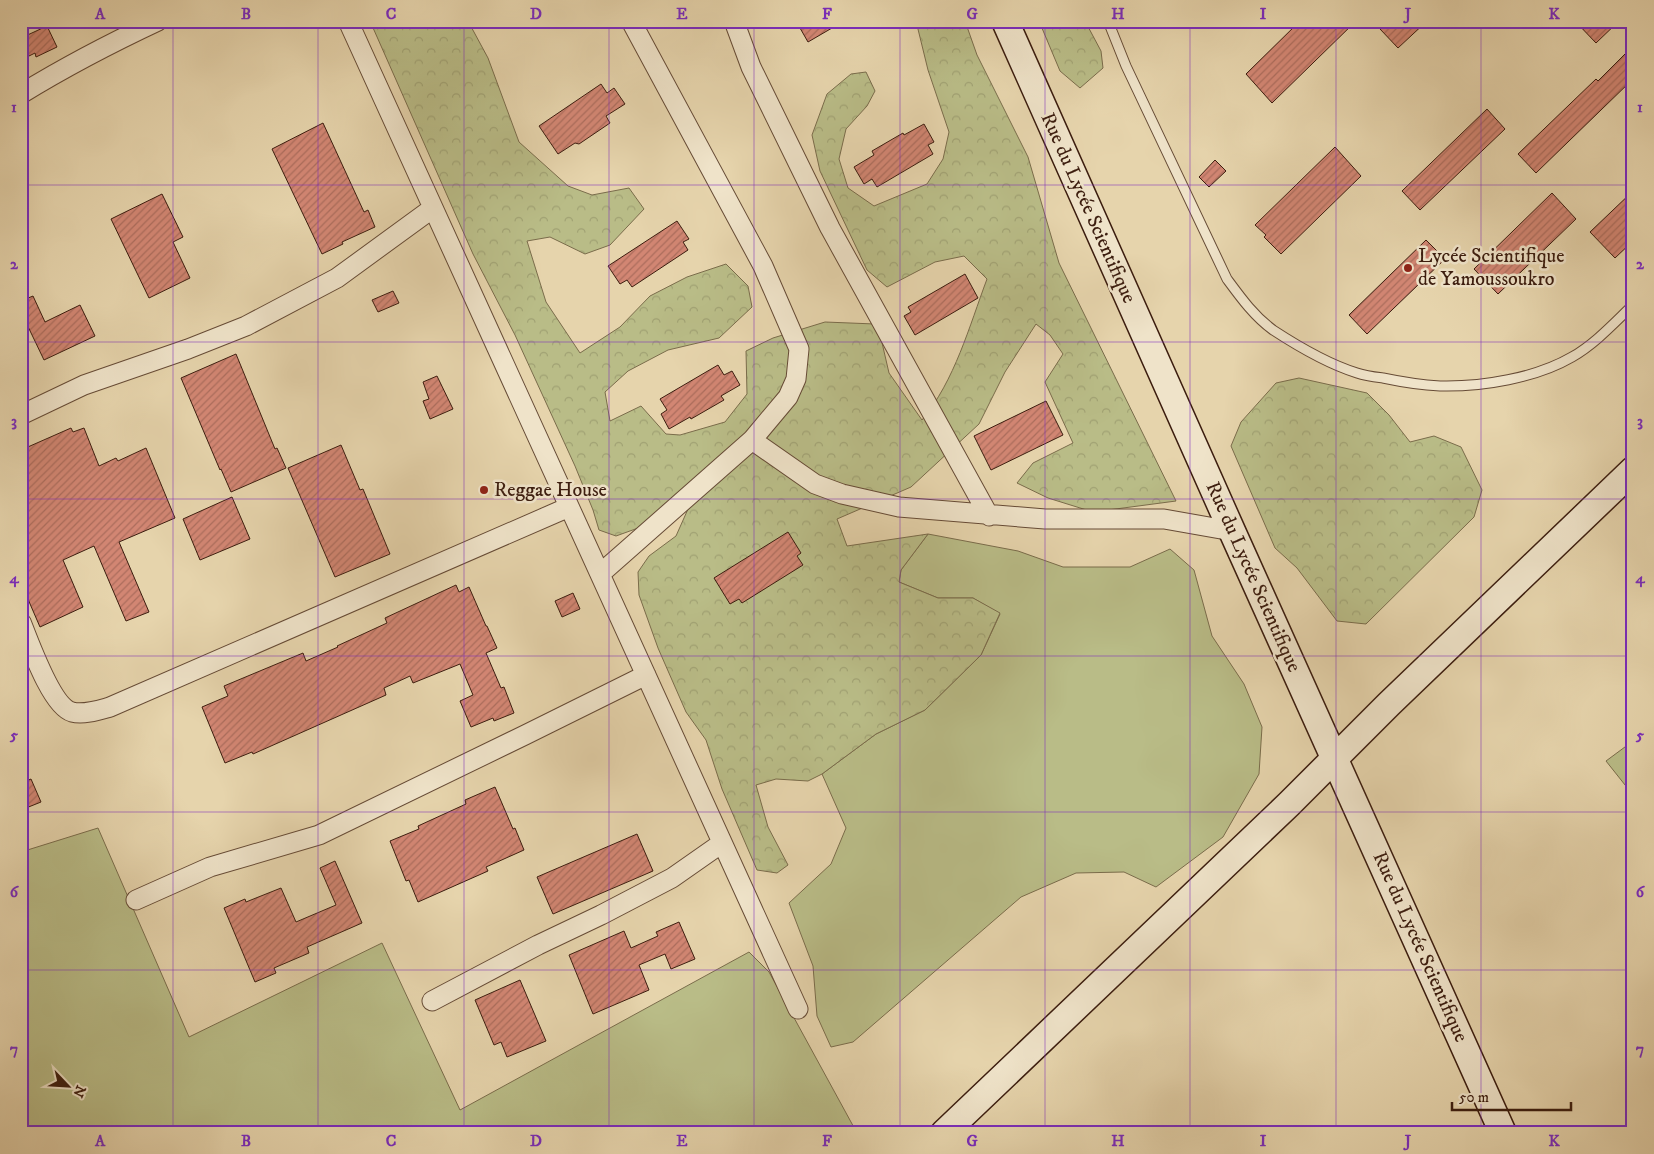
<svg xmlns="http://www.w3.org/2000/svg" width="1654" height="1154" viewBox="0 0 1654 1154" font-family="'IM FELL DW Pica',serif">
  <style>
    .grass { fill: #b9bc87; stroke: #7a6c4b }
    .forest { fill: url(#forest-crowns); stroke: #7a6c4b }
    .building { fill: url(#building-hatch); stroke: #3c1d0f }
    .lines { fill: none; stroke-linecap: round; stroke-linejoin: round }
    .lane-casing { stroke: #664b36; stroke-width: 11 }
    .street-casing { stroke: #664b36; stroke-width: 21 }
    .secondary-casing { stroke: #3c1d0f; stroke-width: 29 }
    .lane { stroke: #efe3c9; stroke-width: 9 }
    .street { stroke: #efe3c9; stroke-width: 19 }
    .secondary { stroke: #efe3c9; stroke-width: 26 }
    .grid { fill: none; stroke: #7b2cbf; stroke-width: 1; stroke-opacity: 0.55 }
    .poi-dot { fill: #8f2418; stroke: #efe3c9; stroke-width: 2 }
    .labels { text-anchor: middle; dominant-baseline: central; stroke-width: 5; stroke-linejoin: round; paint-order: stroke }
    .street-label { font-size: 20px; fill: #3c1d0f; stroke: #efe3c9 }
    .poi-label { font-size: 20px; fill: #3c1d0f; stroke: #efe3c9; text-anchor: start }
    .neatline { fill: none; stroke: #7b2cbf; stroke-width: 2 }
    .grid-label { font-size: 16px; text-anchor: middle; font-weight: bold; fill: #7b2cbf }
  </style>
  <defs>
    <pattern id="forest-crowns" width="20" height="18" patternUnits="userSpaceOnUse" patternTransform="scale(1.25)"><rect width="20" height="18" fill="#b9bc87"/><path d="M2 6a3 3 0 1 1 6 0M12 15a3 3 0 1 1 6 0" fill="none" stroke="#a0a173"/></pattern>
    <pattern id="building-hatch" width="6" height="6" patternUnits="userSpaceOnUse" patternTransform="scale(1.25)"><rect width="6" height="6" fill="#d28673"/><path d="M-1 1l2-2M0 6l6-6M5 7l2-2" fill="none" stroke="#ac6d5d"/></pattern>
  </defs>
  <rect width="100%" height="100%" fill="#e6d4ac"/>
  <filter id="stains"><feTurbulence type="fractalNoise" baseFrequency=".004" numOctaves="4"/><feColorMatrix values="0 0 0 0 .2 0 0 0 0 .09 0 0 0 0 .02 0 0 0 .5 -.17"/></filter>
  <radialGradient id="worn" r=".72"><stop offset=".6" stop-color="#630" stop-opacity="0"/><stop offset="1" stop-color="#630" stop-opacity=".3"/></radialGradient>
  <path class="grass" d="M 928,534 L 1018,551 L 1063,567 L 1130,567 L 1170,549 L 1194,570 L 1212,636 L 1244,684 L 1262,727 L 1259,774 L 1223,837 L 1156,887 L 1124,872 L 1076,873 L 1021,897 L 853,1042 L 831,1047 L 817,1016 L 813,966 L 789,903 L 831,864 L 846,828 L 822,774 L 876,734 L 925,710 L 981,655 L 1000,614 L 973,598 L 938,598 L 899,582 L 901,570 Z
    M 1633,741 L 1633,795 L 1606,761 Z
    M 98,828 L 189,1037 L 382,943 L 460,1110 L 749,952 L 769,972 L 857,1133 L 21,1133 L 21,852 Z"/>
  <path class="forest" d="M 370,21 L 468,21 L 488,58 L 519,142 L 568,186 L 592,195 L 629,188 L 644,209 L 610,245 L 585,254 L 550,237 L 527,241 L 546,302 L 580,353 L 620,327 L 650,296 L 687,277 L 726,264 L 748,286 L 752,307 L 719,338 L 668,350 L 628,371 L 605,392 L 610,421 L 641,406 L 666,434 L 680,435 L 725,422 L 747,394 L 746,351 L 773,338 L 825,322 L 875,324 L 880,334 L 889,373 L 922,420 C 955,380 969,327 987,279 L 964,256 L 935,262 L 887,287 L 867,270 L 820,171 L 812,135 L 827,94 L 851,74 L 866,72 L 875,91 L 867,106 L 846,129 L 839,159 L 848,188 L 874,206 L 927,184 L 943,159 L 949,132 L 928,70 L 916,21 L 965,21 L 977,55 L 1028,157 L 1059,263 L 1176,501 L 1093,512 L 1048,498 L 1017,483 L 1033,463 L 1073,443 L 1045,382 L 1063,354 L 1050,335 L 1036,324 L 1005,372 L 979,424 L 911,487 L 837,519 L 847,546 L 928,534 L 901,570 L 899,582 L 938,598 L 973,598 L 1000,613 L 981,655 L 925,710 L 876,734 L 822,774 L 808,781 L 776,779 L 756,785 L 768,827 L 788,865 L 777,873 L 757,870 L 722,789 L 706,740 L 686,712 L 658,648 L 639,595 L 638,572 L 649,556 L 676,536 L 688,509 L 672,500 L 641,527 L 616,536 L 599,530 L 593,510 L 575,466 L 515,335 L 473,254 Z
    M 1039,21 L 1085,21 L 1101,51 L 1103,68 L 1080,88 L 1060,71 Z
    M 1299,378 L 1367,393 L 1389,415 L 1410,442 L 1434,436 L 1461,447 L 1482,490 L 1474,517 L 1366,624 L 1337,621 L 1297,568 L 1275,548 L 1231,446 L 1241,422 L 1276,383 Z"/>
  <path class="building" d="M 796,21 L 844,21 L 808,42 Z
    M 1300,21 L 1356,21 L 1272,103 L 1246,74 Z
    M 1389,21 L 1427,21 L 1398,48 L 1380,29 Z
    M 1575,21 L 1619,21 L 1596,43 Z
    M 47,26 L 57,47 L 36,57 L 35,53 L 21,60 L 21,38 Z
    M 1633,46 L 1633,79 L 1536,173 L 1518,154 L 1596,79 L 1598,81 Z
    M 601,84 L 607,93 L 614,88 L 625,104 L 606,116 L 610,123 L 579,144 L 575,143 L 558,154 L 539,126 Z
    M 1487,109 L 1505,129 L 1420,210 L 1402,191 Z
    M 323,123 L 364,212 L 368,210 L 375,227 L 342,242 L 343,244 L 322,254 L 272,149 Z
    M 924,124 L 934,142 L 928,145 L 933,154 L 877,187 L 872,179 L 864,184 L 854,167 L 874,155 L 872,151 L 903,133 L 904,135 Z
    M 1335,147 L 1361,176 L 1281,254 L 1264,237 L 1266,235 L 1255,225 Z
    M 1215,160 L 1226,171 L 1209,187 L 1199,177 Z
    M 1633,191 L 1633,241 L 1615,258 L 1590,232 Z
    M 1552,193 L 1576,219 L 1498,294 L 1474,269 Z
    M 162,194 L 183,237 L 173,242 L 190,278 L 149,298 L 111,219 Z
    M 677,221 L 689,239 L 683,242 L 688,250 L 632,287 L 627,280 L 620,284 L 608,266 Z
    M 1426,240 L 1445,259 L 1367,334 L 1349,315 Z
    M 965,274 L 978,298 L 915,335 L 904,316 L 911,312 L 908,307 Z
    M 393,291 L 399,303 L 378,312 L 372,300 Z
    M 33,296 L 45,322 L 80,305 L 95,336 L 44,360 L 21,312 L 21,301 Z
    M 236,354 L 275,449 L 277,448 L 286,468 L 231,492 L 221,469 L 220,470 L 181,378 Z
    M 718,365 L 724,375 L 732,371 L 740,385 L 721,396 L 724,400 L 691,419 L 690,417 L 669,429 L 661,414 L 667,410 L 660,399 Z
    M 437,376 L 453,409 L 430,419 L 423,401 L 429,399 L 423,382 Z
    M 1046,401 L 1063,435 L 991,470 L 974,436 Z
    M 71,428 L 73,432 L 84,428 L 99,466 L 116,458 L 118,461 L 146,448 L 175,518 L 119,542 L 149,612 L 126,621 L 94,546 L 63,560 L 83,607 L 40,627 L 21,583 L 21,450 Z
    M 341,445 L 360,490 L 363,489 L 390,554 L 335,577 L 288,468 Z
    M 232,497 L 250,539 L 200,560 L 183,519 Z
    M 788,532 L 801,553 L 797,556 L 803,565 L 742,603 L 739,599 L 730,604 L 714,578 Z
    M 456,585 L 459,592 L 469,587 L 486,626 L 487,626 L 497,648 L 486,653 L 501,688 L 504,687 L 514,713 L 494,721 L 493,718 L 471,727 L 460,701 L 473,695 L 460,664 L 413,683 L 410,676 L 384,688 L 386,695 L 253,754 L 252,752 L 225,763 L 202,707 L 228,696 L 224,686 L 303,653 L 306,661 L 338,647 L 337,646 L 387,623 L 385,618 Z
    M 573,593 L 580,609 L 562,617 L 555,601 Z
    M 31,779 L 41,802 L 21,810 L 21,783 Z
    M 495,787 L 513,829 L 515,828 L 524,850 L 486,867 L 488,871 L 418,902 L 409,880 L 406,881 L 390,841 L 419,829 L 418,826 L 466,804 L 465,800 Z
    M 637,834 L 653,871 L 553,914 L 537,877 Z
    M 335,861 L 362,923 L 307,947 L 309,953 L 274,968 L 276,973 L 255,982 L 224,908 L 245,899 L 246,902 L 281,888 L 296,922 L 336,905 L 320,868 Z
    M 679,922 L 695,959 L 671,969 L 665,954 L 639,965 L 649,990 L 593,1014 L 569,955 L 624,931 L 631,948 L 658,936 L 656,932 Z
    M 520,980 L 546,1041 L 507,1057 L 501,1042 L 494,1045 L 475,1000 Z"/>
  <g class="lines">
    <defs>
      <path id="lane" d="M 1108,21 L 1126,66 L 1227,279 C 1241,298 1254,316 1273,330 C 1299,347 1328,364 1357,373 C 1366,376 1375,377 1383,378 C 1402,382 1421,385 1440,386 C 1482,387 1536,378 1572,357 C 1595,344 1614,323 1633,305"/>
      <path id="street" d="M 348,21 L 798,1009
        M 734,21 L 751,67 L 830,228 L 989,516
        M 21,94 C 65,67 111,43 158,21
        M 21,415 L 84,385 L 188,349 L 246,326 L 337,278 L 433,208
        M 752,440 L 815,484 L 842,494 L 899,507 L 1045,519 L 1164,519 L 1232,531
        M 600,574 L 752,440 L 788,397 L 796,379 L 799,349 L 763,266 L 631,21
        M 21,622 C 29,641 51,706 72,712 C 84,715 99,710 110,707 L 569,507
        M 136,900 L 210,867 L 319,835 L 525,735 L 646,675
        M 432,1001 L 538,945 L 601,915 L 672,878 L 722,843"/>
      <path id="secondary" d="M 1005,21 L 1232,531 L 1503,1133
        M 944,1133 L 1289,804 L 1389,704 L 1633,470"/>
    </defs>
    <use href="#lane" class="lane-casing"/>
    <use href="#street" class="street-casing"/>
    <use href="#secondary" class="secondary-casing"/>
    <use href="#lane" class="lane"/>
    <use href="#street" class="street"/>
    <use href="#secondary" class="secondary"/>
  </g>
  <path class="grid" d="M 173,21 L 173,1133M 318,21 L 318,1133M 464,21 L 464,1133M 609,21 L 609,1133M 754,21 L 754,1133M 900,21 L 900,1133M 1045,21 L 1045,1133M 1190,21 L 1190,1133M 1336,21 L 1336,1133M 1481,21 L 1481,1133M 21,185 L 1633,185M 21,342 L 1633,342M 21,499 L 1633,499M 21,656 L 1633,656M 21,812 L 1633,812M 21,970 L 1633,970"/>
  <g class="poi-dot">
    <circle cx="1408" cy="268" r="5"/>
    <circle cx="484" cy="490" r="5"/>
  </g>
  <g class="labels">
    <g class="street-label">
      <text transform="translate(1088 208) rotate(66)">Rue du Lycée Scientifique</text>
      <text transform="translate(1253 577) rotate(66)">Rue du Lycée Scientifique</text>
      <text transform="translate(1420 947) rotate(66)">Rue du Lycée Scientifique</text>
    </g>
    <g class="poi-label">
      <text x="1418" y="256">Lycée Scientifique<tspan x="1418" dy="23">de Yamoussoukro</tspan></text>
      <text x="494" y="490">Reggae House</text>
    </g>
  </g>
  <rect width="1654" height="1154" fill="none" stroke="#e6d4ac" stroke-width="55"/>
  <g transform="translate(68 1086) rotate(115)" stroke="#efe3c9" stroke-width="4" paint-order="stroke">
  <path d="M0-4L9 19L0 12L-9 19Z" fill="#3c1d0f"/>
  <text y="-8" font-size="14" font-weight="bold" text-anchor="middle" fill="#3c1d0f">N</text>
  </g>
  <path d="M1452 1102v8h119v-8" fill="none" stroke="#3c1d0f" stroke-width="2.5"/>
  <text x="1459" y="1102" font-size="15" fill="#3c1d0f" stroke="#efe3c9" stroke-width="4" paint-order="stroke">50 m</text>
  <rect x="28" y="28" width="1598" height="1098" class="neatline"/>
  <g class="grid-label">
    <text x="100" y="19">A</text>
    <text x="246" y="19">B</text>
    <text x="391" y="19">C</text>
    <text x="536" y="19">D</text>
    <text x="682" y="19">E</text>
    <text x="827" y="19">F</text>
    <text x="972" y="19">G</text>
    <text x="1118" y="19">H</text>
    <text x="1263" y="19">I</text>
    <text x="1408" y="19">J</text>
    <text x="1554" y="19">K</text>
    <text x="14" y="112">1</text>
    <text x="1640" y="112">1</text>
    <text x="14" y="269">2</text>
    <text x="1640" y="269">2</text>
    <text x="14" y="426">3</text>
    <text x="1640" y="426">3</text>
    <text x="14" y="583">4</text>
    <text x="1640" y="583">4</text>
    <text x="14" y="740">5</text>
    <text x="1640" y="740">5</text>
    <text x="14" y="897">6</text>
    <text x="1640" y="897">6</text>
    <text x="14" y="1054">7</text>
    <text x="1640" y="1054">7</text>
    <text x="100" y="1146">A</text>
    <text x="246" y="1146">B</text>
    <text x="391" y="1146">C</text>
    <text x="536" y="1146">D</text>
    <text x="682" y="1146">E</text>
    <text x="827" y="1146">F</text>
    <text x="972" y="1146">G</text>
    <text x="1118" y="1146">H</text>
    <text x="1263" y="1146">I</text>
    <text x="1408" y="1146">J</text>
    <text x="1554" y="1146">K</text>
  </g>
  <rect width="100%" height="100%" filter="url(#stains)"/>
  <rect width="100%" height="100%" fill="url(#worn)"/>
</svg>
